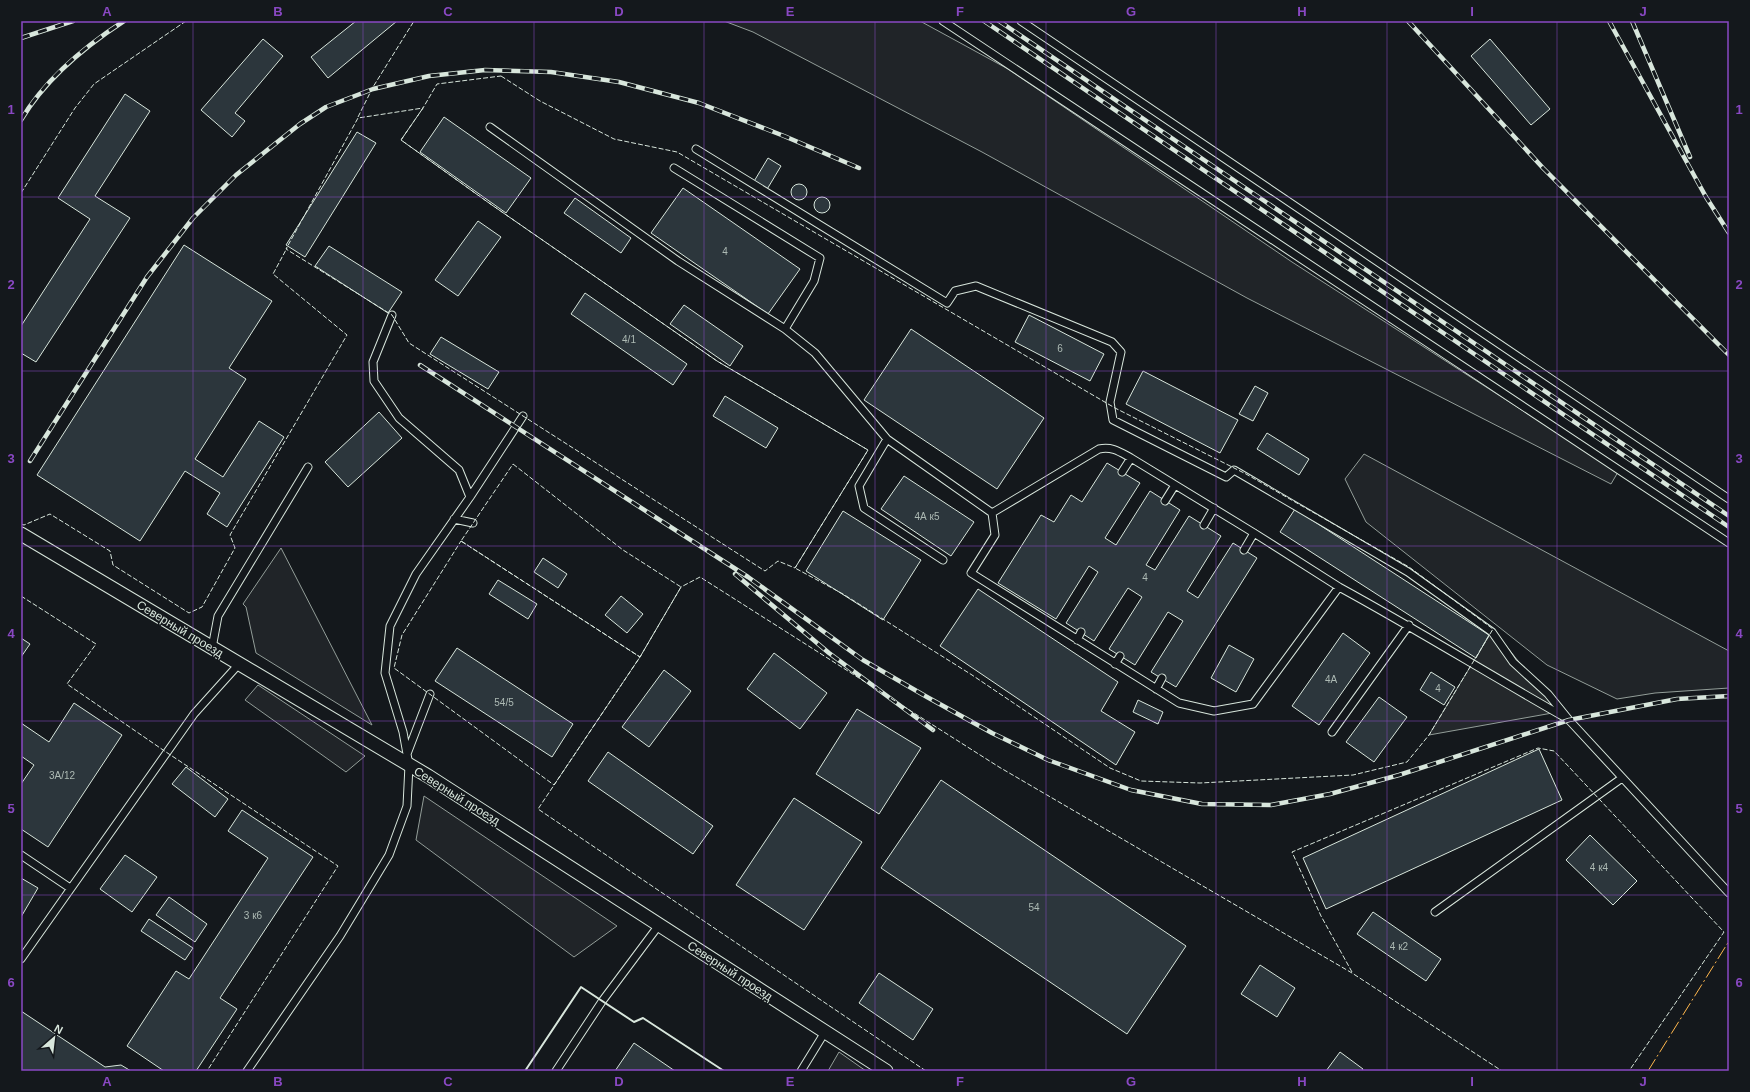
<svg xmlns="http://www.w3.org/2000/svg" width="1750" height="1092" viewBox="0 0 1750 1092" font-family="Arial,sans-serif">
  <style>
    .green { fill: #202428; stroke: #939e99 }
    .parking { fill: #24282b; stroke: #939e99 }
    .building { fill: #2c363c; stroke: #d8e6dc }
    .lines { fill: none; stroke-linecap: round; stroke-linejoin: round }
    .lane-casing { stroke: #d8e6dc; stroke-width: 9 }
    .street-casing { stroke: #d8e6dc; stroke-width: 15 }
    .lane { stroke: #14181c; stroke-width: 7 }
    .street { stroke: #14181c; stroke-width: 13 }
    .rail-casing { stroke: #d8e6dc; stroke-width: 4.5 }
    .rail { stroke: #14181c; stroke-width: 3; stroke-dasharray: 9; stroke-linecap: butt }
    .fence { stroke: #d8e6dc; stroke-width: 1; stroke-dasharray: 5 2; stroke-linecap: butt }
    .wall { stroke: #d8e6dc; stroke-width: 2 }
    .power { stroke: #ffb74d; stroke-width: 1; stroke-dasharray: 14 3 2 3; stroke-linecap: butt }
    .grid { fill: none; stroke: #8948c3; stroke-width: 1; stroke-opacity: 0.55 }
    .labels { text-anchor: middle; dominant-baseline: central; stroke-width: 3; stroke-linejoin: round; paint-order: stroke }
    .number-label { font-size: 10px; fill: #adbab4 }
    .street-label { font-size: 12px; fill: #d8e6dc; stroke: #14181c }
    .neatline { fill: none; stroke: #8948c3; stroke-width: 1.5 }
    .grid-label { font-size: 13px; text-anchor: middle; font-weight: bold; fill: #8948c3 }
  </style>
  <rect width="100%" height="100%" fill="#14181c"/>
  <path class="green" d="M 724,21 L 920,21 L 1008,69 L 1292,262 L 1618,472 L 1611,484 L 1247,298 L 982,152 L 753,32 Z
    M 1364,454 L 1729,651 L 1729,688 L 1655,693 L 1617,699 L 1547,665 L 1366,522 L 1345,479 Z
    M 281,548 L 372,725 L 256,653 L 246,607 L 243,604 Z
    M 258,685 L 365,756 L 346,772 L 245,700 Z
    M 424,796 L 617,926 L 574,957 L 416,840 Z
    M 839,1052 L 866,1071 L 828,1071 Z"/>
  <path class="parking" d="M 1493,629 L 1558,712 L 1429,735 Z"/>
  <path class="building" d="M 356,21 L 397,21 L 328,78 L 311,57 Z
    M 263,39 L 283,56 L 235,113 L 245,121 L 232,137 L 201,110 Z
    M 1490,39 L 1550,109 L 1531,125 L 1471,56 Z
    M 125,94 L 150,111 L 95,196 L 130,218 L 36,362 L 21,353 L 21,326 L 90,219 L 58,198 Z
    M 444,117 L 531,178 L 506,213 L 420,152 Z
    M 357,132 L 376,143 L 305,257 L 286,245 Z
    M 768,158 L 781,166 L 766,191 L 753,183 Z
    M791 192a8 8 0 1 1 16 0a8 8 0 1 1-16 0Z
    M 683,188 L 800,269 L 768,314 L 651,233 Z
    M814 205a8 8 0 1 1 16 0a8 8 0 1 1-16 0Z
    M 575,198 L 631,238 L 621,253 L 564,213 Z
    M 478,221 L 501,237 L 458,296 L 435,280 Z
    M 184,245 L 272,301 L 229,368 L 246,379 L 195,459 L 223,477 L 259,421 L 284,437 L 227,527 L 207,514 L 220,493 L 185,471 L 140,541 L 37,475 Z
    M 329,246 L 402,292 L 388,313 L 315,266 Z
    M 585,293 L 687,364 L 673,385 L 571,314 Z
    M 684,305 L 743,346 L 730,366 L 670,324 Z
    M 1029,315 L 1104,354 L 1090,381 L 1015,342 Z
    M 911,329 L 1044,418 L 997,489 L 864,400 Z
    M 441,337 L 499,372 L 488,389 L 430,354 Z
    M 1143,371 L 1238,420 L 1220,453 L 1126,404 Z
    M 1255,386 L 1268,393 L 1253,421 L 1239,414 Z
    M 725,396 L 778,428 L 766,448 L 713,416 Z
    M 379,412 L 402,438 L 348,487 L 325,462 Z
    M 1267,433 L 1309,459 L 1299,475 L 1257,449 Z
    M 1107,463 L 1140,483 L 1105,538 L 1116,545 L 1150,491 L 1180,510 L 1146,565 L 1155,570 L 1189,516 L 1221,536 L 1187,591 L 1198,598 L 1233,543 L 1257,558 L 1176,687 L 1151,672 L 1183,621 L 1168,612 L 1135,665 L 1109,649 L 1142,597 L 1128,588 L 1094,641 L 1066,623 L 1098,572 L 1089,566 L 1056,619 L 998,583 L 1041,515 L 1054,522 L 1071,495 L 1082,502 Z
    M 904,476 L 974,522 L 951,556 L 881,509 Z
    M 1295,509 L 1489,635 L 1476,658 L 1280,532 Z
    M 843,511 L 921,560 L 883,620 L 806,571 Z
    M 543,558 L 567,574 L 558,588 L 534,572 Z
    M 498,580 L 537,604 L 528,619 L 489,594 Z
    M 978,589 L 1118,682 L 1101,711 L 1135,732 L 1116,765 L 940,646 Z
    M 621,596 L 643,614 L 627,633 L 605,615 Z
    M 1343,633 L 1370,653 L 1319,725 L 1292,706 Z
    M 21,638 L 30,644 L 21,657 Z
    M 1229,645 L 1254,659 L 1236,692 L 1211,678 Z
    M 457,648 L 573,724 L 552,757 L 435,681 Z
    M 774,653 L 827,693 L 800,729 L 747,689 Z
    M 664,670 L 691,691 L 649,747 L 622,727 Z
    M 1431,672 L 1455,687 L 1444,705 L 1420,690 Z
    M 1379,697 L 1407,717 L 1374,762 L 1346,742 Z
    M 1138,700 L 1163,712 L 1158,724 L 1133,712 Z
    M 74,703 L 122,735 L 48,847 L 21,829 L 21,784 L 34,765 L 21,756 L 21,723 L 49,742 Z
    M 857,709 L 921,748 L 879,814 L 816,774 Z
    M 1539,749 L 1562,800 L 1326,909 L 1303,858 Z
    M 608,752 L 713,826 L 693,854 L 588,781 Z
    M 186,767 L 228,799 L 215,817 L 172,784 Z
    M 941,780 L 1186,946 L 1127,1034 L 881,868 Z
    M 794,798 L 862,842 L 804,930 L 736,885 Z
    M 242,810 L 313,857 L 220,998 L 237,1009 L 196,1071 L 164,1071 L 127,1046 L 176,971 L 189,979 L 268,858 L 228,831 Z
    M 1590,835 L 1637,881 L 1613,905 L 1566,860 Z
    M 125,855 L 157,877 L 132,912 L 100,889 Z
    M 21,878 L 38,888 L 21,917 Z
    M 169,897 L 207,924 L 195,942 L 156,915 Z
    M 1373,912 L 1441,959 L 1426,981 L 1357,934 Z
    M 149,919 L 193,948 L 185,960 L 141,931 Z
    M 1260,965 L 1295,988 L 1277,1017 L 1241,994 Z
    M 879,973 L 933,1009 L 913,1040 L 859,1003 Z
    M 21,1011 L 105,1067 L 121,1065 L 131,1071 L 21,1071 Z
    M 634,1043 L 675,1071 L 615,1071 Z
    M 1340,1052 L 1363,1069 L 1362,1071 L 1326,1071 Z"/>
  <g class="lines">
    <defs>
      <path id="lane" d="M 943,21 L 1729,543
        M 1021,21 L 1729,499
        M 490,127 L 678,261 L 785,329 L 815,353 L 887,439
        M 696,149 L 947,303 L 955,291 L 976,286 L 1112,342 L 1121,352 L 1110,402 L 1113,420 L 1226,477 L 1234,470 L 1408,572 L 1492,632 L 1513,662 L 1548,694 L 1569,720 L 1729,893
        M 674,168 L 820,258 L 814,281 L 785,329
        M 392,315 L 373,362 L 374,381 L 399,418 L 459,470 L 470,497
        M 1122,472 L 1131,458
        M 1165,501 L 1175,485
        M 992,513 L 1099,449 C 1112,446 1120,452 1131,458 L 1254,533 L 1339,587
        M 454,519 L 473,523
        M 1204,525 L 1214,508
        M 1244,550 L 1254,533
        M 943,560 L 864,508 L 859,486 L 887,439 L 992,513 L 995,535 L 971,573 L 1179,703 L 1214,711 L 1253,704 L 1339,587 C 1416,629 1490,675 1566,718
        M 1077,640 L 1081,632
        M 212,648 L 218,616 L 308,467
        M 1115,664 L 1120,656
        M 1156,689 L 1162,678
        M 1332,732 L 1409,625
        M 407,754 L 430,694
        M 21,855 L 70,888
        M 1435,912 L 1622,778
        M 21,959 L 194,714 L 239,664
        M 247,1071 L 340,936 L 389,855 L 407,806 L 409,765 L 403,732 L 385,673 L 390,626 L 416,574 L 470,497 L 523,416
        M 556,1071 L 603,1000 L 659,925
        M 801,1071 L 825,1032"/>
      <path id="street" d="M 21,534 L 428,776 L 886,1071"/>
    </defs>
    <use href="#lane" class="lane-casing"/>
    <use href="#street" class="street-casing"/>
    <use href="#lane" class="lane"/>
    <use href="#street" class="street"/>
    <defs>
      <path id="rail" d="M 984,21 L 1729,527
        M 999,21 L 1729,516
        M 1408,21 L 1543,168 L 1729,355
        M 1609,21 L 1706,197 L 1729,233
        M 1632,21 L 1690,157
        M 21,38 L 73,21
        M 21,120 C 46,78 84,47 124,21
        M 420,365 L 748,577 L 863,660 L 927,697 L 992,733 L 1048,760 L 1131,790 L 1202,804 L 1271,805 L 1330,794 L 1399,775 L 1569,720 L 1677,699 L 1729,696
        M 30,461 L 147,277 L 193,218 L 236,175 L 300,124 L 326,107 L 373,89 L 429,76 L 485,70 L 551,72 L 619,82 L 699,103 L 784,136 L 859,168
        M 735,574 L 829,653 L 933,730"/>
    </defs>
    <use href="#rail" class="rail-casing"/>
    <use href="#rail" class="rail"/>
    <path class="fence" d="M 501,76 L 540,101 L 614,139 L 677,152 L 1115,408 L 1246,474 L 1409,567 L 1493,629 L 1429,735 L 1407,762 L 1353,775 L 1200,783 L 1141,781 L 1110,768 L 972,675 L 843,594 L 795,568 L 868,450 L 717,361 L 489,203 L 401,140 L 423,108 L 437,84 Z
      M 423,108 L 401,140 L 489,203 L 717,361 L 868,450 L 795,568 L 778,561 L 765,571 L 409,343 L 392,315 L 286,249 L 358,118 Z
      M 358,117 L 373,87 L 414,21
      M 21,193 L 75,108 L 94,84 L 186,21
      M 513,464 L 623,550 L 681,587 L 640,657 L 461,541 Z
      M 21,524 L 24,525 L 50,514 L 110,551 L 113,565 L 189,613 L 202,607 L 235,548 L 230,535 L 347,335 L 273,274 L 287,248
      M 461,541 L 640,657 L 554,785 L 394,668 L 402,635 Z
      M 21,596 L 96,644 L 67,684 L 166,752 L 338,866 L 207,1071
      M 1352,972 L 1321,916 L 1292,852 L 1538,748 L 1554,751 L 1724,932 L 1629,1071
      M 926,1071 L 538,809 L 640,657 L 681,587 L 700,577 L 999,767 L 1352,973 L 1502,1071"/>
    <path class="wall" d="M 525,1071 L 581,987 L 634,1022 L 643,1018 L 724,1071"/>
    <path class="power" d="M 1648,1071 L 1729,941"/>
  </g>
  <path class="grid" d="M 193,21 L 193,1071M 363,21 L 363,1071M 534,21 L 534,1071M 704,21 L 704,1071M 875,21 L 875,1071M 1046,21 L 1046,1071M 1216,21 L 1216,1071M 1387,21 L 1387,1071M 1557,21 L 1557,1071M 21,197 L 1729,197M 21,371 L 1729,371M 21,546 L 1729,546M 21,721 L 1729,721M 21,895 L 1729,895"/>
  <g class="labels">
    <g class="number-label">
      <text x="725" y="251">4</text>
      <text x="629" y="339">4/1</text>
      <text x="1060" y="348">6</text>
      <text x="927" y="516">4А к5</text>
      <text x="1145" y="577">4</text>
      <text x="1331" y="679">4А</text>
      <text x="1438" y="688">4</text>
      <text x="504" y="702">54/5</text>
      <text x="62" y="775">3А/12</text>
      <text x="1599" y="867">4 к4</text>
      <text x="1034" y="907">54</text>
      <text x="253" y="915">3 к6</text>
      <text x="1399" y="946">4 к2</text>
    </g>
    <g class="street-label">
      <text transform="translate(180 629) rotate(31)">Северный проезд</text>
      <text transform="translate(457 796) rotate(32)">Северный проезд</text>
      <text transform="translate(730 971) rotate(33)">Северный проезд</text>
    </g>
  </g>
  <rect width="1750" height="1092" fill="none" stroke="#14181c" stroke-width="44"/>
  <g transform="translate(54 1038) rotate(28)" stroke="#14181c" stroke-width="3" paint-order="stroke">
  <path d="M0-3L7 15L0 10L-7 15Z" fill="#d8e6dc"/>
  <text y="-6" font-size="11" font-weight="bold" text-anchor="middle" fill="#d8e6dc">N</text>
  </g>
  <rect x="22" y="22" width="1706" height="1048" class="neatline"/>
  <g class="grid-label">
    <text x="107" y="16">A</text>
    <text x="278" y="16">B</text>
    <text x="448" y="16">C</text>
    <text x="619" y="16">D</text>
    <text x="790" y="16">E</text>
    <text x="960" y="16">F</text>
    <text x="1131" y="16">G</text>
    <text x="1302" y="16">H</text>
    <text x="1472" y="16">I</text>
    <text x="1643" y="16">J</text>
    <text x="11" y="114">1</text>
    <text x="1739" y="114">1</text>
    <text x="11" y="289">2</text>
    <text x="1739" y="289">2</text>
    <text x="11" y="463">3</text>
    <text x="1739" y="463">3</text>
    <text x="11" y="638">4</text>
    <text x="1739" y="638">4</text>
    <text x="11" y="813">5</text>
    <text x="1739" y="813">5</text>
    <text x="11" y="987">6</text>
    <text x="1739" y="987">6</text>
    <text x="107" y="1086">A</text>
    <text x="278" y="1086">B</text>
    <text x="448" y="1086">C</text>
    <text x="619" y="1086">D</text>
    <text x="790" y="1086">E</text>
    <text x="960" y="1086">F</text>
    <text x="1131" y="1086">G</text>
    <text x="1302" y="1086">H</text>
    <text x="1472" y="1086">I</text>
    <text x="1643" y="1086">J</text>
  </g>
</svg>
